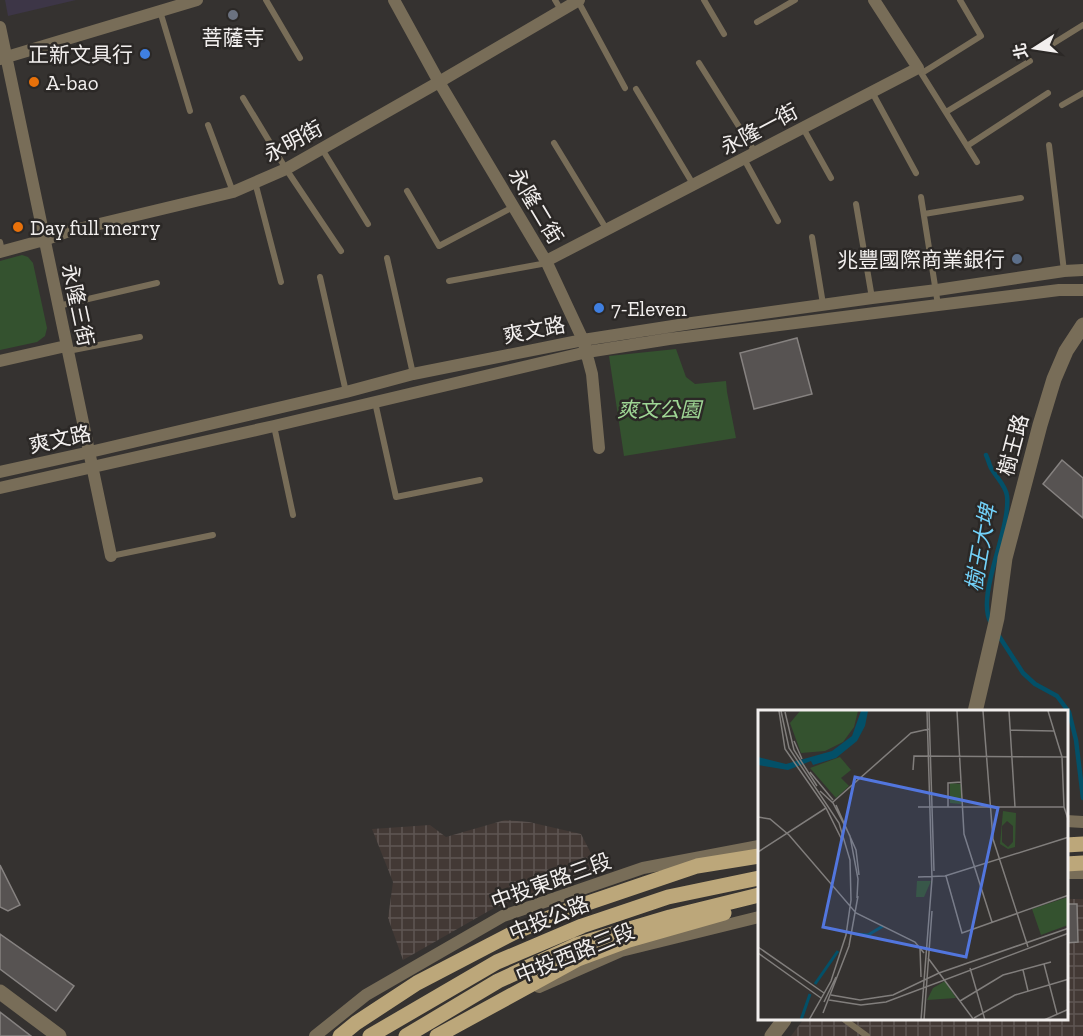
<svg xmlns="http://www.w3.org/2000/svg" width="1083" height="1036" viewBox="0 0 1083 1036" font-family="'Zilla Slab','Noto Sans TC',serif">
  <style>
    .industrial { fill: url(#industrial-grid) }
    .education { fill: #3d3647 }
    .park { fill: #34522f }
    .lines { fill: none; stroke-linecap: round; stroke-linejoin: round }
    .stream { stroke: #035068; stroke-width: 4.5 }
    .building { fill: #575352; stroke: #868280; stroke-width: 1.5 }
    .service { stroke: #786d58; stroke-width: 6 }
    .minor { stroke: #786d58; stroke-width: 12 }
    .tertiary { stroke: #786d58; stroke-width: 15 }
    .primary { stroke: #bca77a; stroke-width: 15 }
    .worship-dot { fill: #6b7280; stroke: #2b2826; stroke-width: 2 }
    .shop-dot { fill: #3f7fe0; stroke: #2b2826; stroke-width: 2 }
    .food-dot { fill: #e8710a; stroke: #2b2826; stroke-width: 2 }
    .service-dot { fill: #5c6f8a; stroke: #2b2826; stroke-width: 2 }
    .labels { text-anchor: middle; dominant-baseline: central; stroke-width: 5; stroke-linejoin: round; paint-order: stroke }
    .poi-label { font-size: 21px; fill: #f2efee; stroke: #2b2826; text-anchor: start }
    .street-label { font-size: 21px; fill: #f2efee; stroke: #2b2826 }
    .park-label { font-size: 21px; font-style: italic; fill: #9fd795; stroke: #2b2826 }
    .water-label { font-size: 22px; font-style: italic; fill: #72d2fa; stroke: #2b2826 }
    .inset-river { fill: none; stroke: #035068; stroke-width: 3 }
    .inset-road { fill: none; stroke: #817e7c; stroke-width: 1.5 }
    .view { fill: #5276de; fill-opacity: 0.15; stroke: #5276de; stroke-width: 3 }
    .inset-edge { fill: none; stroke: #f2efee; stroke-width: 3 }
  </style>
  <defs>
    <pattern id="industrial-grid" width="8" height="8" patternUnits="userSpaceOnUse" patternTransform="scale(1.5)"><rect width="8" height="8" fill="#433935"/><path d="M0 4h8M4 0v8" fill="none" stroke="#5f5653"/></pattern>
  </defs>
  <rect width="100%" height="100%" fill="#353230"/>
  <path class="industrial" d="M 505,820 L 529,822 L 581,834 L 598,867 L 494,908 L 403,960 L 388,918 L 393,882 L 372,829 L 430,825 L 446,837 Z
    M 1067,899 L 1083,899 L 1083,1036 L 791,1036 L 803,1020 L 1066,1020 Z"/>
  <path class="education" d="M 5,0 L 76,0 L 8,16 Z"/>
  <path class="park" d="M 22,255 L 28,257 L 33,263 L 47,328 L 45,336 L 37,342 L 0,350 L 0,261 Z
    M 676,349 L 686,377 L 695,384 L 726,381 L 727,392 L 736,438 L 624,456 L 609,356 Z"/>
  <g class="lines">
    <path class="stream" d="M 986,455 C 988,459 989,464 991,468 C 996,477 1006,486 1007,496 C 1011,530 975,596 991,623
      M 997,633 L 1023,673 L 1035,684 L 1057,696 L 1069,712 L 1076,740 L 1083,798"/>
  </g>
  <path class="building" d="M 797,338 L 812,394 L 754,409 L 740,353 Z
    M 1062,460 L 1083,478 L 1083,518 L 1043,484 Z
    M 0,865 L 20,905 L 8,911 L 0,907 Z
    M 1066,904 L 1077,904 L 1078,942 L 1066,943 Z
    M 0,934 L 74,986 L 56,1011 L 0,969 Z
    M 0,1012 L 31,1036 L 0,1036 Z"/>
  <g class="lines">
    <path class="service" d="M 266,0 L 300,58
      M 555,0 L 561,10
      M 704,0 L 724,34
      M 578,1 L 625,88
      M 160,11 L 190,111
      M 757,22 L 795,0
      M 1046,48 L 1083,25
      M 699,63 L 755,152
      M 918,68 L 977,162
      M 922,73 L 981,36 L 960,0
      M 636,89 L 693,184
      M 872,92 L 916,173
      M 243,98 L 286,169 L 341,251
      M 1062,105 L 1083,93
      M 946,112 L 1030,61
      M 208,125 L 233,192
      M 803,128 L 831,178
      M 554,143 L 607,230
      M 1049,145 L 1064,271
      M 967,146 L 1048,93
      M 322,149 L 368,224
      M 744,159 L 778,221
      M 255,182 L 281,282
      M 407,191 L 439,246 L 513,207
      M 921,197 L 938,305
      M 856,204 L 872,298
      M 924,214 L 1021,198
      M 812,237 L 823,304
      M 0,242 L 2,251
      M 387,258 L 413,374
      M 320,277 L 346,392
      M 449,281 L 547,263
      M 58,306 L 157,283
      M 68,351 L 140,337
      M 375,402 L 396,497 L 480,480
      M 274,426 L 293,515
      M 111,556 L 213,535
      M 845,1020 L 867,1036"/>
    <path class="minor" d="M 394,0 L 439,82 L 547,263 L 583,340 L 592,374 L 599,448
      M 0,27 L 111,556
      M 0,59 L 197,0
      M 0,252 L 44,240 L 66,232 L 233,192 L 286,169 L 439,82 L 579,0
      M 546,261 L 918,68 L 874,0
      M 0,361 L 66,346
      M 0,472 L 90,452 L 346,392 L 413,374 L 583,340 L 692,323 L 872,298 L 937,290 L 1064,271 L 1083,270
      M 0,488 L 274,426 L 587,352 L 669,339 L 938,305 L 1059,290 L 1083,290
      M 1066,821 L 1083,822
      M 1066,873 L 1083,873
      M 539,987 L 621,951 L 759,917
      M 315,1036 L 366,995 L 503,916 L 643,868 L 759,846"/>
    <path class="tertiary" d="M 975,712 L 997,618 L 1005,558 L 1040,425 L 1054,379 L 1066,351 L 1083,325
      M 0,992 L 59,1036
      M 772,1036 L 784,1020"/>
    <path class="primary" d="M 1066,845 L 1083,844
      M 1066,864 L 1083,863
      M 340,1036 L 356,1023 L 417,983 L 515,932 L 573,908 L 697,866 L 759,856
      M 370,1036 L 497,962 L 582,926 L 668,897 L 759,878
      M 406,1036 L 498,981 L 576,945 L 670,917 L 759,895
      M 437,1036 L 578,959 L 629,940 L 724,913"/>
  </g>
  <circle class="worship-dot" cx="233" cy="15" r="6"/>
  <g class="shop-dot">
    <circle cx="145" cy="54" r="6"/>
    <circle cx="599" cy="308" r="6"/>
  </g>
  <g class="food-dot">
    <circle cx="34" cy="82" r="6"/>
    <circle cx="18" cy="227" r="6"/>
  </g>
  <circle class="service-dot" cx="1017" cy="259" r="6"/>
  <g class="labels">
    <g class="poi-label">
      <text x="233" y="37" text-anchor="middle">菩薩寺</text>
      <text x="133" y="54" text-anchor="end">正新文具行</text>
      <text x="46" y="82">A-bao</text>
      <text x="30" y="227">Day full merry</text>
      <text x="1005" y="259" text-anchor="end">兆豐國際商業銀行</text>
      <text x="611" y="308">7-Eleven</text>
    </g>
    <g class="street-label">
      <text transform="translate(759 129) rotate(-28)">永隆一街</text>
      <text transform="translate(293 141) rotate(-28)">永明街</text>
      <text transform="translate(536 206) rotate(59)">永隆二街</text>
      <text transform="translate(78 305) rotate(78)">永隆三街</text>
      <text transform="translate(534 330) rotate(-11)">爽文路</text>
      <text transform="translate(60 439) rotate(-12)">爽文路</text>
      <text transform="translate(1013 445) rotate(-75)">樹王路</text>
      <text transform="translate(551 881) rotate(-20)">中投東路三段</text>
      <text transform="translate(549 918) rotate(-22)">中投公路</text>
      <text transform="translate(575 953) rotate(-22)">中投西路三段</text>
    </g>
    <g class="park-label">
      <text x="659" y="409">爽文公園</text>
    </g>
    <g class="water-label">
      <text transform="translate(981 548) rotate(-80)">樹王大埤</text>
    </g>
  </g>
  <g transform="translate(758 710)">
    <rect width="310" height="310" fill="#353230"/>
    <path d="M 42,1 L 100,1 L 96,17 L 85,32 L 67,41 L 43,43 L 32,13 ZM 82,47 L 93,60 L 83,68 L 91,76 L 78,88 L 52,58 ZM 192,73 L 203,74 L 203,94 L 192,93 ZM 245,101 L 258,103 L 257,137 L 250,139 L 242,134 ZM 249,111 L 255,116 L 255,132 L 250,137 L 244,132 L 244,116 ZM 159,171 L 173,171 L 166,187 L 158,187 ZM 310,187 L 310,215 L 283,225 L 274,199 ZM 187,271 L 198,288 L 169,290 L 175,278 Z" fill="#34522f" fill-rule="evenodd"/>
    <path d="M 103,1 L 110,1 L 107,16 L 99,31 L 78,48 L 55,55 L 53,51 L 30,60 L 0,55 L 0,47 L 28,54 L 74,41 L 94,26 Z" fill="#035068"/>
    <path class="inset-river" d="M 97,224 L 110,225 L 125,216M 57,274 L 80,241M 43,310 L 52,284"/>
    <path class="inset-road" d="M 21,1 L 27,39 L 68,98 L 84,130M 23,1 L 31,38 L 81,113 L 92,150 L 93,190 L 88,225 L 73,271 L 51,310M 171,1 L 176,161M 199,1 L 206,124 L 234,212M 225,1 L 235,129 L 270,237M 251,1 L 257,97M 290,1 L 304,47 L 306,97 L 311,112M 27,2 L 36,40 L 59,76M 252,20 L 296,21M 36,31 L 44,49M 155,60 L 156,46 L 311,47M 52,62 L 75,90M 62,81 L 75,93 L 92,126 L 100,169 L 99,188M 75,92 L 153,23 L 171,19M 78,95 L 98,140 L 101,165M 160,97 L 306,97M 190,97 L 190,73 L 203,72M 0,107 L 12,109 L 31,125 L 98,203 L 157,232 L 166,243M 0,142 L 68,98M 188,166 L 204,223 L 311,185M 160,167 L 187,166 L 311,127M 0,237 L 66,283M 162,238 L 163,267M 0,243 L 63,288M 170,248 L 216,310M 286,254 L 299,304M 212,258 L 227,310M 265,260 L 270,281M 73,285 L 102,290 L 135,285 L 181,263 L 311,218M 71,290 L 103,295 L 128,292 L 311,223M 202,291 L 245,265 L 293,252M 66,292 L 78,267M 65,303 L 91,236 L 100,186M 216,308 L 257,285 L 311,269M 163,310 L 174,169 L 169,1M 166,310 L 174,201M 286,310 L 311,299"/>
    <path class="view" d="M 97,67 L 240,98 L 208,247 L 65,217 Z"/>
    <rect width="310" height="310" class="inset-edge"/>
  </g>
  <g transform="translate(1035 48) rotate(258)" stroke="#2b2826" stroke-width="4.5" paint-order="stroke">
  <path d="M0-4.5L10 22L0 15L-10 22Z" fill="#f2efee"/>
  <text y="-9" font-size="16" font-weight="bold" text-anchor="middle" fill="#f2efee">北</text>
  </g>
</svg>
